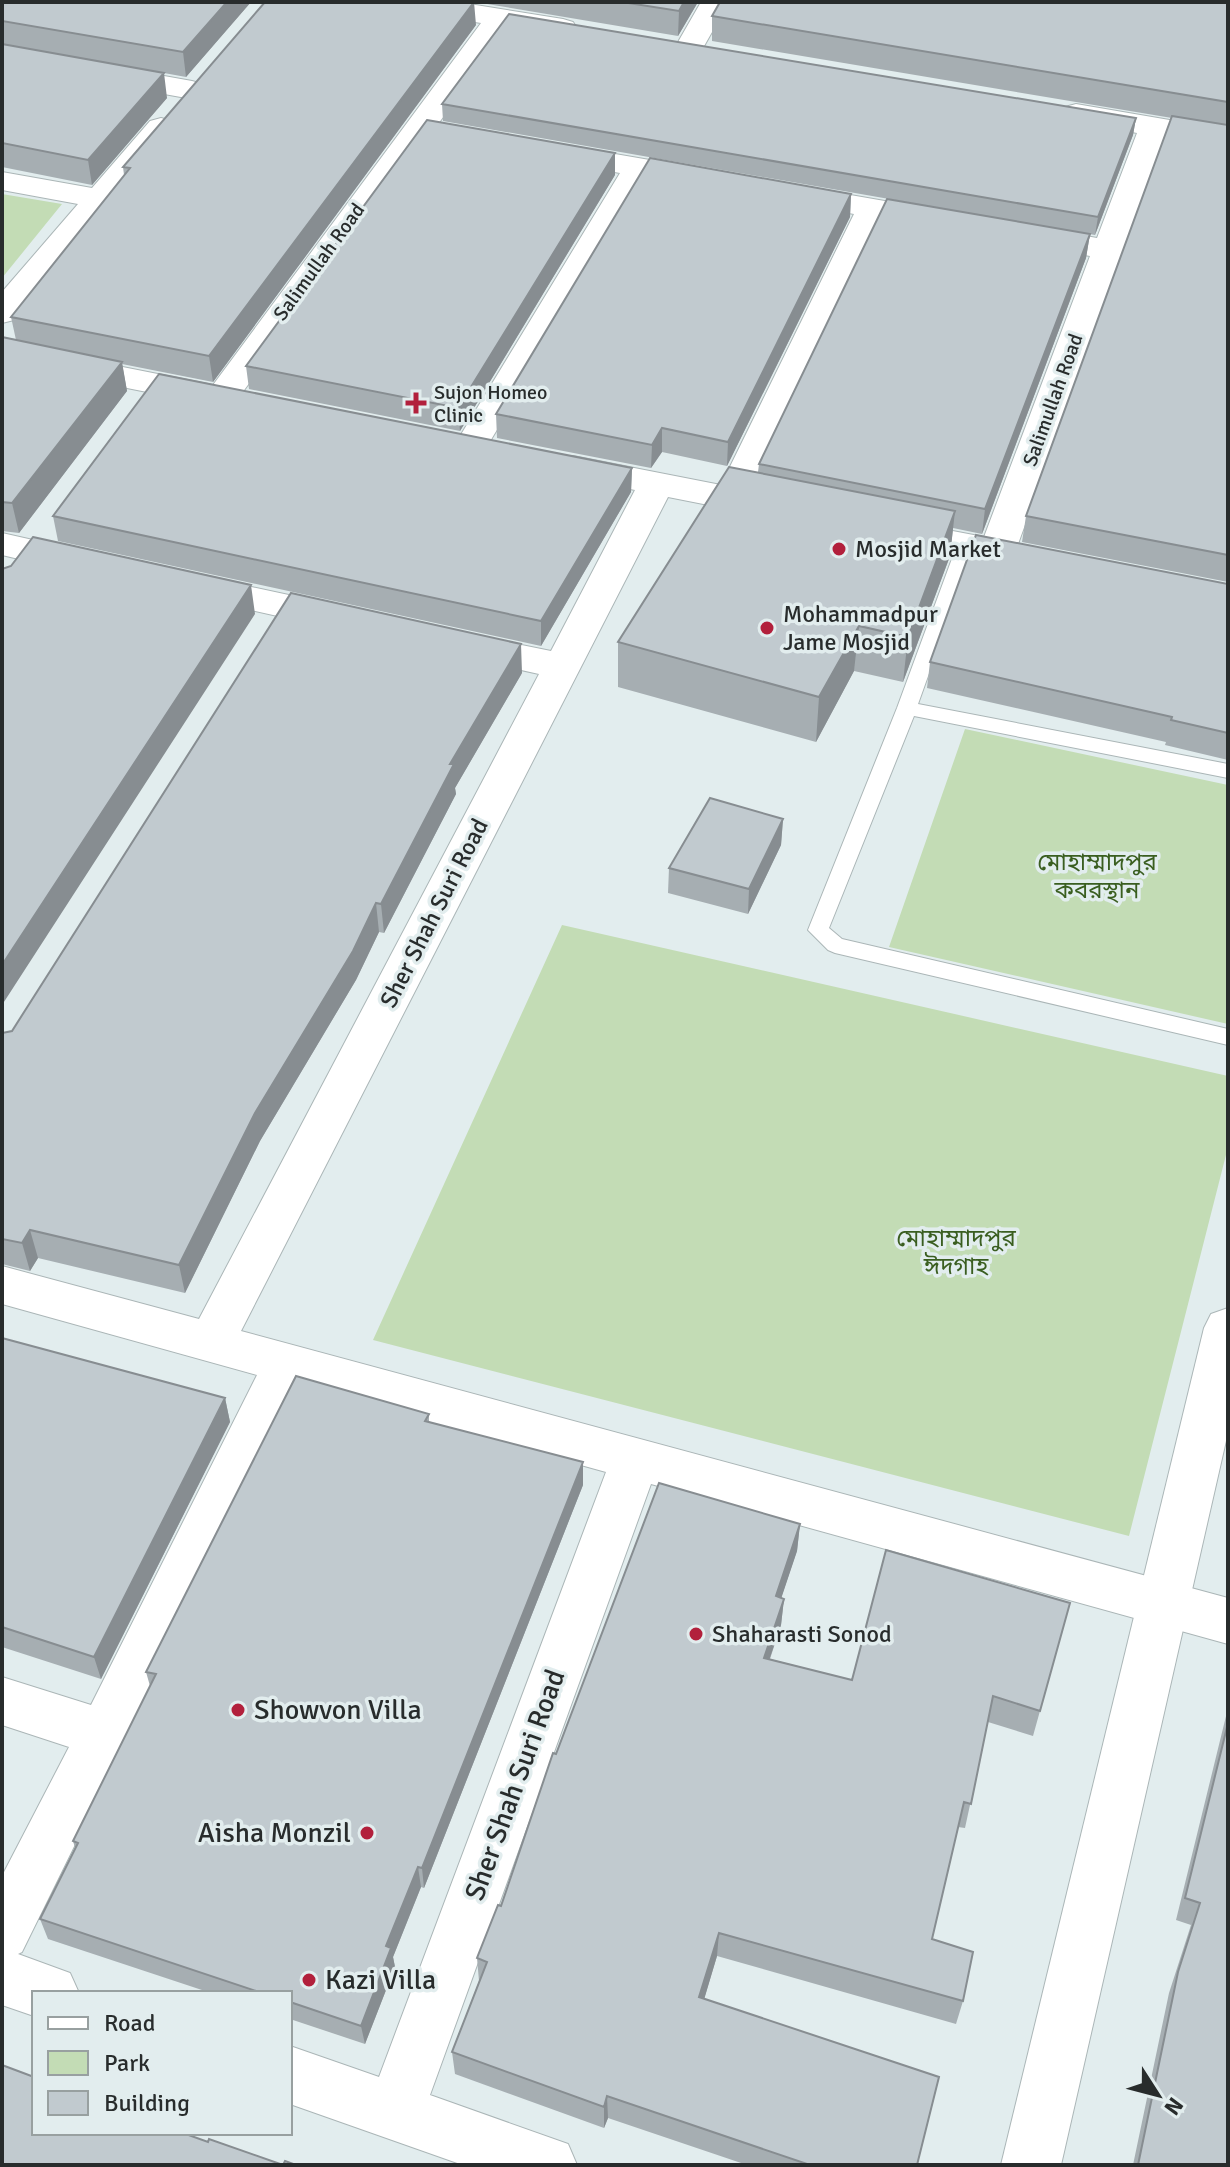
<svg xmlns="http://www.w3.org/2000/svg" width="1230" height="2167" viewBox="0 0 1230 2167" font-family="Signika,'Noto Sans Bengali',sans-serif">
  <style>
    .green { fill: #c3dcb5 }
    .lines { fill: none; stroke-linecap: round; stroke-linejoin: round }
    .service-casing { stroke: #abb6b7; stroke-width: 2 }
    .minor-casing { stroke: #abb6b7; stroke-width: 2 }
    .tertiary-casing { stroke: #abb6b7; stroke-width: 2 }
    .service { fill: #fff; fill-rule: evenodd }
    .minor { fill: #fff; fill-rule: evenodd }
    .tertiary { fill: #fff; fill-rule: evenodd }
    .wall { fill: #a6aeb2 }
    .shaded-wall { fill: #878d91 }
    .building { fill: #c1cacf; stroke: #878d91; stroke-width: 2 }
    .poi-dot { fill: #b2203c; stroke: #e2edee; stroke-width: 3 }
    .labels { text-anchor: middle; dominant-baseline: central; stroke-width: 7; stroke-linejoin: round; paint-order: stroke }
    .far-street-label { font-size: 20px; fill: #282c2c; stroke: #e2edee }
    .far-poi-label { font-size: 20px; fill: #282c2c; stroke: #e2edee; text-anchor: start }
    .poi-label { font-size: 24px; fill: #282c2c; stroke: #e2edee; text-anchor: start }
    .park-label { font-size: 24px; fill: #3a5e20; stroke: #e2edee }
    .street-label { font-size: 24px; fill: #282c2c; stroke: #e2edee }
    .near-poi-label { font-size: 28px; fill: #282c2c; stroke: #e2edee; text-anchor: start }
    .near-street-label { font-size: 28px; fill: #282c2c; stroke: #e2edee }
  </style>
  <rect width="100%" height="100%" fill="#e2edee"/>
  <path class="green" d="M 2,194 L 62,204 L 2,278 Z
    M 965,729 L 1228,785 L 1228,1024 L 889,947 Z
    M 562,925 L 1228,1076 L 1228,1147 L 1129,1536 L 373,1340 Z"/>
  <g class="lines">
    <defs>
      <path id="service" d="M 966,539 L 975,545 L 918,704 L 1228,764 L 1228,778 L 914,716 L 829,928 L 842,939 L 1228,1029 L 1228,1045 L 835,953 L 828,950 L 808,930 L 897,708 L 957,545 Z"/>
      <path id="minor" d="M 391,2 L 457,2 L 563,19 L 573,22 L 577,28 L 573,34 L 563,37 L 508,28 L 234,404 L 222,407 L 2,363 L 2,343 L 213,385 L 481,23 L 405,11 L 395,8 Z
        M 701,2 L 729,2 L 699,55 L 689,58 L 679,55 L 674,49 Z
        M 2,47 L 192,81 L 203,84 L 207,90 L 203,96 L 192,99 L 2,65 Z
        M 1076,104 L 1228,130 L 1228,148 L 1166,137 L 1018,544 L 1044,550 L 1049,558 L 1044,566 L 1031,570 L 882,539 L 877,531 L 882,523 L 895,520 L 984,537 L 1090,256 L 1018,243 L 1013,236 L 1018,229 L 1029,226 L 1097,238 L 1137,133 L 1065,119 L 1061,113 L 1065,107 Z
        M 161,118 L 172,121 L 176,127 L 172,133 L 14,320 L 2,323 L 2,292 L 78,204 L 2,190 L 2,172 L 92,188 L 150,121 Z
        M 557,144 L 702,169 L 713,171 L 718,178 L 713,185 L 702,187 L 648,178 L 483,453 L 471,457 L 459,453 L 454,446 L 620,173 L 546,160 L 542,153 L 546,146 Z
        M 793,185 L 942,211 L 953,213 L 958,220 L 953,227 L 942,229 L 883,219 L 753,492 L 782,498 L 787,506 L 782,514 L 769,517 L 668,497 L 241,1331 L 1228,1598 L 1228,1644 L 651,1484 L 430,2095 L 568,2144 L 577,2165 L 463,2165 L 290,2104 L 290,2046 L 379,2077 L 606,1472 L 300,1387 L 22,1952 L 18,1954 L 70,1973 L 79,1993 L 34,1993 L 34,2016 L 2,2005 L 2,1876 L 69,1747 L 2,1725 L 2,1677 L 91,1705 L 257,1375 L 2,1304 L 2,1266 L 199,1319 L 539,674 L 449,654 L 443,645 L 449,636 L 462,633 L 551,651 L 635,490 L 561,475 L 555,467 L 561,459 L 573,456 L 721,485 L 854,214 L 782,201 L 777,194 L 782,187 Z
        M 2,533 L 95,554 L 100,562 L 95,570 L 82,574 L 2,555 Z
        M 196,575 L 340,606 L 353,609 L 359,618 L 353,627 L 340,630 L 183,595 L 178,587 L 183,579 Z"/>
      <path id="tertiary" d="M 1228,1308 L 1228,1432 L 1061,2165 L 1001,2165 L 1204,1328 L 1211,1314 Z"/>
    </defs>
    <use href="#service" class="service-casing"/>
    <use href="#minor" class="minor-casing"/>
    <use href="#tertiary" class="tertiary-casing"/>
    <use href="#service" class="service"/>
    <use href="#minor" class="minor"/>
    <use href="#tertiary" class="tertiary"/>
  </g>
  <path class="wall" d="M 2,2 L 251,2 L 186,77 L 109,63 L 167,98 L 92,185 L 2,167 Z
    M 475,2 L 698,2 L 678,36 Z
    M 1228,2 L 1228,582 L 1022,542 L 1026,516 L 1172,118 L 712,41 L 712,16 Z
    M 476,25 L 213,382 L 122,364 L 127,391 L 19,533 L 2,531 L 2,337 L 16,340 L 11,317 L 124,175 L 123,167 Z
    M 442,104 L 1136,118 L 1133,135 L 1095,235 L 443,121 Z
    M 615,175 L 460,431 L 249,389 L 246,366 Z
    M 851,194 L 850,217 L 727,466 L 662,452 L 651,468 L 497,438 L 496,414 Z
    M 1090,234 L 1086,258 L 982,534 L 953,528 L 950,556 L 903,682 L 854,671 L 816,742 L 618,687 L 618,642 L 758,472 L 759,464 Z
    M 632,468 L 631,492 L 541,646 L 58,541 L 53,516 Z
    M 1228,584 L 1228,760 L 1165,745 L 1166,742 L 927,688 L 930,662 Z
    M 522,673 L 455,788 L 456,794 L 384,933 L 379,932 L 356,980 L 260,1141 L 185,1293 L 38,1258 L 30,1271 L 2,1264 L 2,1033 L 12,1031 Z
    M 783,819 L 781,845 L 748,914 L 668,893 L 669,868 Z
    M 2,1338 L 225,1398 L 230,1422 L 101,1679 L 2,1647 Z
    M 429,1414 L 429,1422 L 583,1485 L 424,1888 L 421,1887 L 393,1957 L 395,1967 L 365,2044 L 290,2019 L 290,1993 L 211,1993 L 48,1939 L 40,1919 L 75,1848 L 73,1841 L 150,1686 L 146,1672 Z
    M 800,1524 L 797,1551 L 781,1598 L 784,1599 L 781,1625 L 770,1659 L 852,1680 L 1070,1603 L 1033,1736 L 988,1722 L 965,1828 L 958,1827 L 932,1939 L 963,2001 L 956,2024 L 717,1956 L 704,1999 L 917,2165 L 747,2165 L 608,2118 L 604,2128 L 455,2074 L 452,2052 L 479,1981 L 477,1958 L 501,1906 L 556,1754 Z
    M 1228,1708 L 1228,2165 L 1133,2165 L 1169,1993 L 1191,1925 L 1176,1920 Z"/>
  <path class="shaded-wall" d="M 227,2 L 251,2 L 186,77 L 183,52 Z
    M 474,2 L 476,25 L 213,382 L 209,356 Z
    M 684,2 L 698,2 L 678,36 L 679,11 Z
    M 164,73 L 167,98 L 92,185 L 88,160 Z
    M 1136,118 L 1133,135 L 1095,235 L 1098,217 Z
    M 615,153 L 615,175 L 460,431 L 458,408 Z
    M 851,194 L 850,217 L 727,466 L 728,442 Z
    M 1090,234 L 1086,258 L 982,534 L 985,509 Z
    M 122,362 L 127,391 L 19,533 L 12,503 Z
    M 662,428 L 662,452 L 651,468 L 652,445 Z
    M 632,468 L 631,492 L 541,646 L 541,621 Z
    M 955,511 L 950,556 L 903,682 L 908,637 Z
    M 251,585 L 255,614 L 2,1005 L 2,965 Z
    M 859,626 L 854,671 L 816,742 L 819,697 Z
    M 521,644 L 522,673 L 455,788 L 456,794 L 384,933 L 381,904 L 450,764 Z
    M 783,819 L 781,845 L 748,914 L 749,889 Z
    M 376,903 L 379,932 L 356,980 L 260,1141 L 185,1293 L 179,1265 L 255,1113 Z
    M 30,1230 L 38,1258 L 30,1271 L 22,1243 Z
    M 225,1398 L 230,1422 L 101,1679 L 94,1657 Z
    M 583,1462 L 583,1485 L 424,1888 L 422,1868 Z
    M 800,1524 L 797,1551 L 773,1623 L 776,1596 Z
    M 784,1599 L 781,1625 L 761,1684 L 764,1658 Z
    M 418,1867 L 421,1887 L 393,1957 L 395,1967 L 365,2044 L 361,2026 L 386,1946 Z
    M 719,1933 L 717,1956 L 698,2020 L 699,1997 Z
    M 607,2096 L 608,2118 L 604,2128 L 604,2107 Z"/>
  <path class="building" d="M 2,2 L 227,2 L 183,52 L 2,21 Z
    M 265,2 L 474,2 L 209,356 L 11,317 L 130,168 L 123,167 Z
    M 622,2 L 684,2 L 679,11 Z
    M 720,2 L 1228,2 L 1228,102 L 712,16 Z
    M 509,14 L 1136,118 L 1098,217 L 442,104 Z
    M 2,44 L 164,73 L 88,160 L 2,143 Z
    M 1172,116 L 1228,125 L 1228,555 L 1026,516 Z
    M 427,120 L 615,153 L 458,408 L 246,366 Z
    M 650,158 L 851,194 L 728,442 L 662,428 L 652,445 L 496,414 Z
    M 887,199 L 1090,234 L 985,509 L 759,464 Z
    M 2,337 L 122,362 L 12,503 L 2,502 Z
    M 159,374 L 632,468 L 541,621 L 53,516 Z
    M 729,467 L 955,511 L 908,637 L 859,626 L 819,697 L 618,642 Z
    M 976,535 L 1228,584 L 1228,733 L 1171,720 L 1172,717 L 930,662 Z
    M 33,537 L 251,585 L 2,965 L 2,569 L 11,566 Z
    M 291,593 L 521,644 L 450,764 L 454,764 L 381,904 L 376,903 L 353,951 L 255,1113 L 179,1265 L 30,1230 L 22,1243 L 2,1239 L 2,1033 L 12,1031 Z
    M 710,798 L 783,819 L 749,889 L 669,868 Z
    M 2,1338 L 225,1398 L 94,1657 L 2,1627 Z
    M 296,1376 L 429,1414 L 425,1421 L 583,1462 L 422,1868 L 418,1867 L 386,1946 L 391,1948 L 361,2026 L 290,2002 L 290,1993 L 262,1993 L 40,1919 L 78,1843 L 73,1841 L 156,1674 L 146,1672 Z
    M 659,1483 L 800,1524 L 776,1596 L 784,1599 L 764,1658 L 852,1680 L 886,1550 L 1070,1603 L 1040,1711 L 993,1696 L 971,1804 L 964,1802 L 932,1939 L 973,1952 L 963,2001 L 719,1933 L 699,1997 L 939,2077 L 917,2165 L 810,2165 L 607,2096 L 604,2107 L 452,2052 L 487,1962 L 477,1958 L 498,1905 L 501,1906 L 553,1753 L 556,1754 Z
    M 1228,1723 L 1228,2165 L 1138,2165 L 1178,1972 L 1200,1903 L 1185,1898 Z
    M 2,2065 L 34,2077 L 34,2133 L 183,2133 L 208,2142 L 209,2139 L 283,2165 L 2,2165 Z
    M 285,2161 L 296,2165 L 283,2165 Z"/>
  <g class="poi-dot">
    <path d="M412 391h8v8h8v8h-8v8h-8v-8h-8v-8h8z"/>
    <circle cx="839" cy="549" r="8"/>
    <circle cx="767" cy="628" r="8"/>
    <circle cx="696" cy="1634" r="8"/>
    <circle cx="238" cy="1710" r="8"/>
    <circle cx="367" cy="1833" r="8"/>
    <circle cx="309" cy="1980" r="8"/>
  </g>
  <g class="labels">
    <g class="far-street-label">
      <text transform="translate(319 262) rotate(-54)">Salimullah Road</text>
      <text transform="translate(1053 400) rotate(-70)">Salimullah Road</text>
    </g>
    <g class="far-poi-label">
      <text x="434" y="392">Sujon Homeo<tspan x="434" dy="23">Clinic</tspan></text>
    </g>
    <g class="poi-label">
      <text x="855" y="549">Mosjid Market</text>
      <text x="783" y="614">Mohammadpur<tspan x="783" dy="28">Jame Mosjid</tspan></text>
      <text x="712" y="1634">Shaharasti Sonod</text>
    </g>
    <g class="park-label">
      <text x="1097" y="862">মোহাম্মাদপুর<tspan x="1097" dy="28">কবরস্থান</tspan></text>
      <text x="956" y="1238">মোহাম্মাদপুর<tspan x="956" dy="28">ঈদগাহ</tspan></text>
    </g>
    <g class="street-label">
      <text transform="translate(434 913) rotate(-63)">Sher Shah Suri Road</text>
    </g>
    <g class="near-poi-label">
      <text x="254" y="1710">Showvon Villa</text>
      <text x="351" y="1833" text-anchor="end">Aisha Monzil</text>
      <text x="325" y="1980">Kazi Villa</text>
    </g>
    <g class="near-street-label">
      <text transform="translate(515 1785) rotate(-70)">Sher Shah Suri Road</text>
    </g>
  </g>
  <rect width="1230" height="2167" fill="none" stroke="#282c2c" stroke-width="8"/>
  <rect x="32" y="1991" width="260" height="144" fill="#e2edee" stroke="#98a0a0" stroke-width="2"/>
  <rect x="48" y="2017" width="40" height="12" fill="#ffffff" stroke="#98a0a0" stroke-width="2"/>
  <text x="104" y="2031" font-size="24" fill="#282c2c">Road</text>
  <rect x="48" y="2051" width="40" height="24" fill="#c3dcb5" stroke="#98a0a0" stroke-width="2"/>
  <text x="104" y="2071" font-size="24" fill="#282c2c">Park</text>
  <rect x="48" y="2091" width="40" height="24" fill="#c1cacf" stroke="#98a0a0" stroke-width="2"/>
  <text x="104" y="2111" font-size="24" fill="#282c2c">Building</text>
  <g transform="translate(1158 2095) rotate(126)" stroke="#e2edee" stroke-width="6" paint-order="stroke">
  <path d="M0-6L14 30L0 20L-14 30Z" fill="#282c2c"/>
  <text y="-12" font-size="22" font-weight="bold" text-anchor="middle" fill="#282c2c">N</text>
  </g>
</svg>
